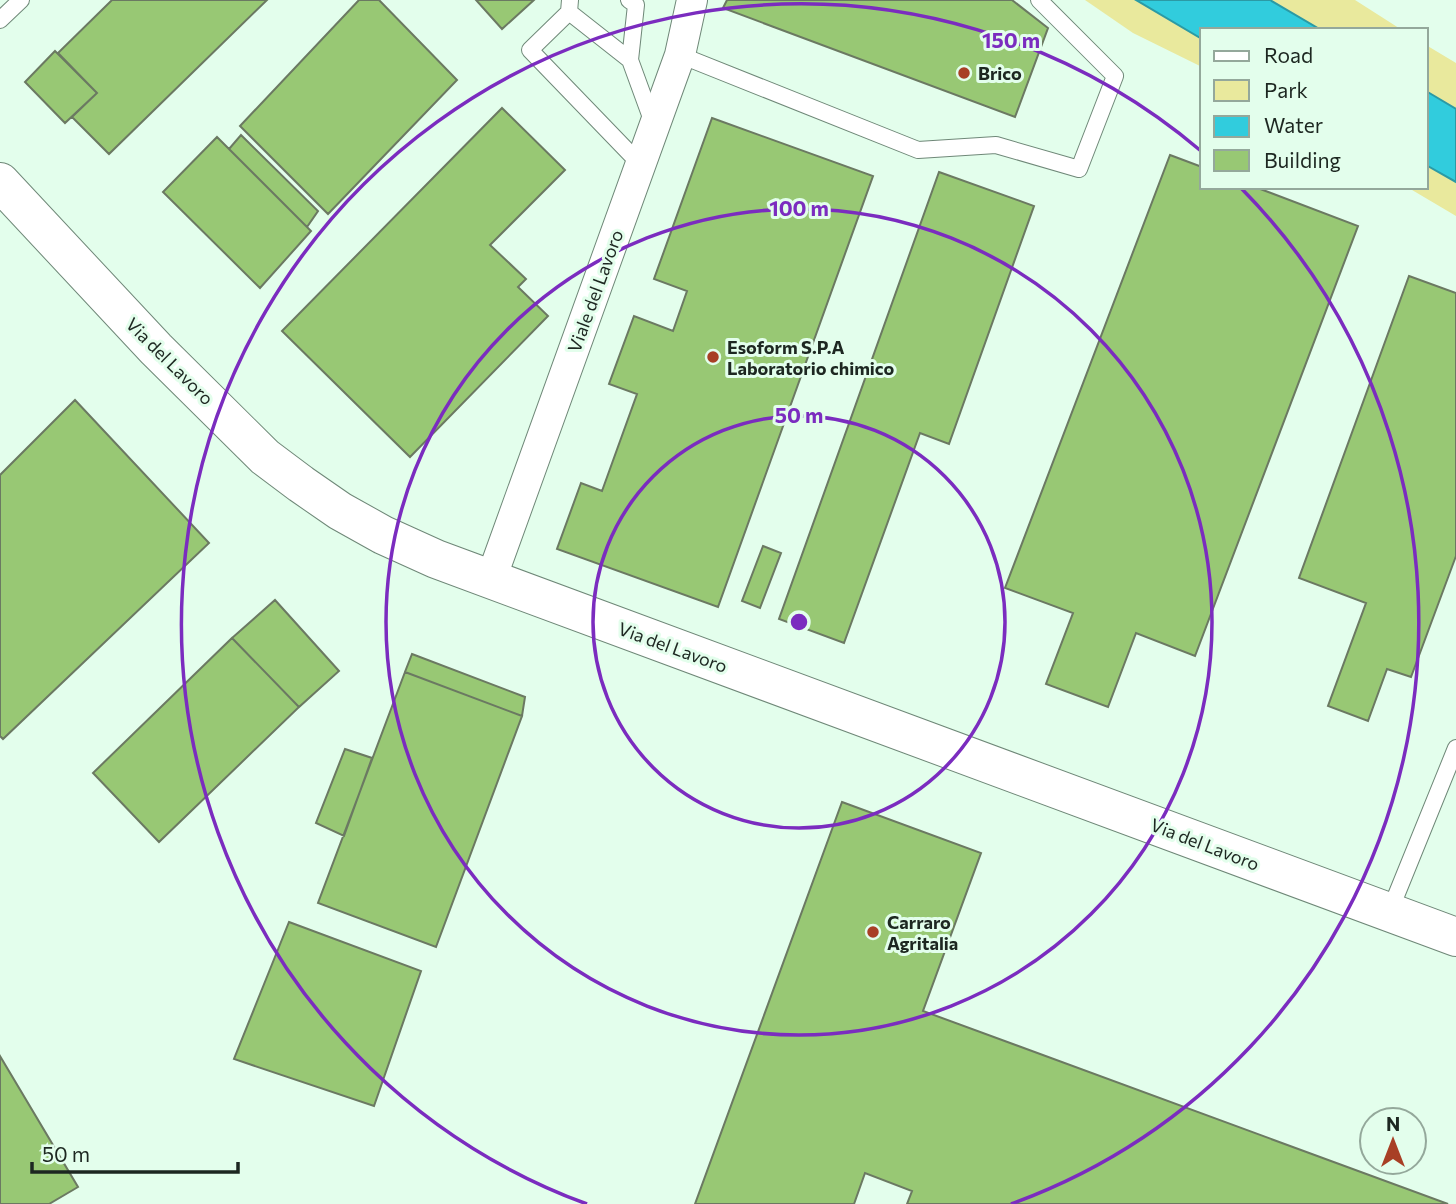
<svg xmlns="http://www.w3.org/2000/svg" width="1456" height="1204" viewBox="0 0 1456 1204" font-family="Commissioner,sans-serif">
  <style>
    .green { fill: #e9e99d }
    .water { fill: #31ccdd; stroke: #2b9aa5; stroke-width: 2 }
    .building { fill: #98c874; stroke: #6b7962; stroke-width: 2 }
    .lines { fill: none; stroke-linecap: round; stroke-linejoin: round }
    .service-casing { stroke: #6f8878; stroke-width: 18 }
    .minor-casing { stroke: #6f8878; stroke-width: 32 }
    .secondary-casing { stroke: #6f8878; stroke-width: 40 }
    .service { stroke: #fff; stroke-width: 16 }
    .minor { stroke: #fff; stroke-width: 30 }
    .secondary { stroke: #fff; stroke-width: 38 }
    .ring { fill: none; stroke: #7b2cbf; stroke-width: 3.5 }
    .poi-dot { fill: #a83f25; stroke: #e3feec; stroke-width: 2.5 }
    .labels { text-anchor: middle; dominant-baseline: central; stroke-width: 6; stroke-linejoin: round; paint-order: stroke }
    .poi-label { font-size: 18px; font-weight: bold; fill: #1d2721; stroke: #e3feec; text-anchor: start }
    .street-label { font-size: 18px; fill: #1d2721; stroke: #e3feec }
    .centre { fill: #7b2cbf; stroke: #e3feec; stroke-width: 3.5 }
    .ring-label { font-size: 21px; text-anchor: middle; font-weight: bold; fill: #7b2cbf; stroke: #e3feec; stroke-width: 6; stroke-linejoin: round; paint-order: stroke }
  </style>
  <rect width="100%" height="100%" fill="#e3feec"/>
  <path class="green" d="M 1085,0 L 1136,0 L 1202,39 L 1202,67 L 1133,33 Z
    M 1270,0 L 1355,0 L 1402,30 L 1321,30 Z
    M 1426,45 L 1456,63 L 1456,109 L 1426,91 Z
    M 1426,165 L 1456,182 L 1456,216 L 1407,187 L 1426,187 Z"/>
  <path class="water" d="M 1136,0 L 1270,0 L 1321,30 L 1202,30 L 1202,39 Z
    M 1426,91 L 1456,109 L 1456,182 L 1426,165 Z"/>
  <path class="building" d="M 112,0 L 267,0 L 109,154 L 72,117 L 97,93 L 58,53 Z
    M 359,0 L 379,0 L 457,80 L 328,214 L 240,126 Z
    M 476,0 L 534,0 L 502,29 Z
    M 727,0 L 1012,0 L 1048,28 L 1015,117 L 723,8 Z
    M 55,51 L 97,93 L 65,123 L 25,82 Z
    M 502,108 L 565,170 L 490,245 L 526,279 L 518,287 L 548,316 L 410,457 L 282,331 Z
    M 712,118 L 873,176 L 718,607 L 557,549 L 581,483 L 602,491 L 637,394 L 609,384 L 634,316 L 673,331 L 687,291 L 654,279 Z
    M 241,135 L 318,211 L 307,227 L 229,149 Z
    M 217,137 L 311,231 L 260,288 L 163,192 Z
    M 1170,155 L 1202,167 L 1202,187 L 1255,187 L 1358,226 L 1195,656 L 1136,633 L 1108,707 L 1046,684 L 1073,613 L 1005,588 Z
    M 939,172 L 1034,206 L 949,444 L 920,433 L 844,643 L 779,619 Z
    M 1409,276 L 1456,293 L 1456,556 L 1411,677 L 1387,669 L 1368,721 L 1328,706 L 1366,603 L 1299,578 Z
    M 75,400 L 209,543 L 3,739 L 0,736 L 0,475 Z
    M 763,546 L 781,553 L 760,608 L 742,601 Z
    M 275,600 L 339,671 L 299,707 L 232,638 Z
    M 232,638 L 299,707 L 159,842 L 93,773 Z
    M 412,654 L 525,697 L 522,716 L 405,672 Z
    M 405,672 L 522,716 L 436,947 L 318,903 Z
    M 345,749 L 372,758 L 344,836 L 316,823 Z
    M 842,802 L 981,853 L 923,1011 L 1448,1204 L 907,1204 L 912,1191 L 865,1173 L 854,1204 L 695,1204 Z
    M 289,922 L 421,971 L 374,1106 L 234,1059 Z
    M 0,1056 L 78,1187 L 49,1204 L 0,1204 Z"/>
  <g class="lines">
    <defs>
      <path id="service" d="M 570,0 L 569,12 L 530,50 L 640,164
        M 629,0 L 636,5 L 630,60
        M 569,12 L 630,60 L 653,123
        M 0,20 L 21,0
        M 680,55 L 918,150 L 996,145 L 1079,169 L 1115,76 L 1039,0
        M 1389,913 L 1456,748"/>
      <path id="minor" d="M 491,579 L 680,55 L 692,0"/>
      <path id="secondary" d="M 0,182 L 156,349 L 265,457 L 301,484 L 340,511 L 383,535 L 436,559 L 1456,937"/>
    </defs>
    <use href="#service" class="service-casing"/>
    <use href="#minor" class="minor-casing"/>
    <use href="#secondary" class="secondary-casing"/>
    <use href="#service" class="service"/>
    <use href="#minor" class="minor"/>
    <use href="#secondary" class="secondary"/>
  </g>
  <g class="ring">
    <circle cx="799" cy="622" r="206"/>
    <circle cx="799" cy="622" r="413"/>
    <path d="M587 1204A619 619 0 1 1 1201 151M1241 188A619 619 0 0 1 1011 1204"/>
  </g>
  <g class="poi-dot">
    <circle cx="964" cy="73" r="7"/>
    <circle cx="713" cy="357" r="7"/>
    <circle cx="873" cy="932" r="7"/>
  </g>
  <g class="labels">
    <g class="poi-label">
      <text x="978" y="73">Brico</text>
      <text x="727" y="347">Esoform S.P.A<tspan x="727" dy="21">Laboratorio chimico</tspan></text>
      <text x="887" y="922">Carraro<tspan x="887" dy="21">Agritalia</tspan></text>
    </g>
    <g class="street-label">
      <text transform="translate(595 291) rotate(-70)">Viale del Lavoro</text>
      <text transform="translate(170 361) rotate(45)">Via del Lavoro</text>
      <text transform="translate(673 647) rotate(20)">Via del Lavoro</text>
      <text transform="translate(1205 844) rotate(21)">Via del Lavoro</text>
    </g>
  </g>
  <circle cx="799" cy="622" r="10" class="centre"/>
  <g class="ring-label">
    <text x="1011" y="48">150 m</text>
    <text x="799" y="216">100 m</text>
    <text x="799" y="423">50 m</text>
  </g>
  <rect x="1200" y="28" width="228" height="161" fill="#e3feec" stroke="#94a89b" stroke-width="2"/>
  <rect x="1214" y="51" width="35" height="10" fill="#ffffff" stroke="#94a89b" stroke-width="2"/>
  <text x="1264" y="63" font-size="21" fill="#1d2721">Road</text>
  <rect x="1214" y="80" width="35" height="21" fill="#e9e99d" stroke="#94a89b" stroke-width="2"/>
  <text x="1264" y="98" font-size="21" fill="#1d2721">Park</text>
  <rect x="1214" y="116" width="35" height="21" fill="#31ccdd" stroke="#94a89b" stroke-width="2"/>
  <text x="1264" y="133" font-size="21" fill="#1d2721">Water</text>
  <rect x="1214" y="150" width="35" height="21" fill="#98c874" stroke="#94a89b" stroke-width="2"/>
  <text x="1264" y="168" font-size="21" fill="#1d2721">Building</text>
  <g transform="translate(1393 1141)"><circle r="33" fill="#e3feec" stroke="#94a89b" stroke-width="2"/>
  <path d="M0-5L12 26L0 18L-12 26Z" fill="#a83f25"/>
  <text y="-10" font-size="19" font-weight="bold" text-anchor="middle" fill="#1d2721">N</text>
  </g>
  <path d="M32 1162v10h206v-10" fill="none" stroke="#1d2721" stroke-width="3.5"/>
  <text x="42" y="1162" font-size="21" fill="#1d2721" stroke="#e3feec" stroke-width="5" paint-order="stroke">50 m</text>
</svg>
